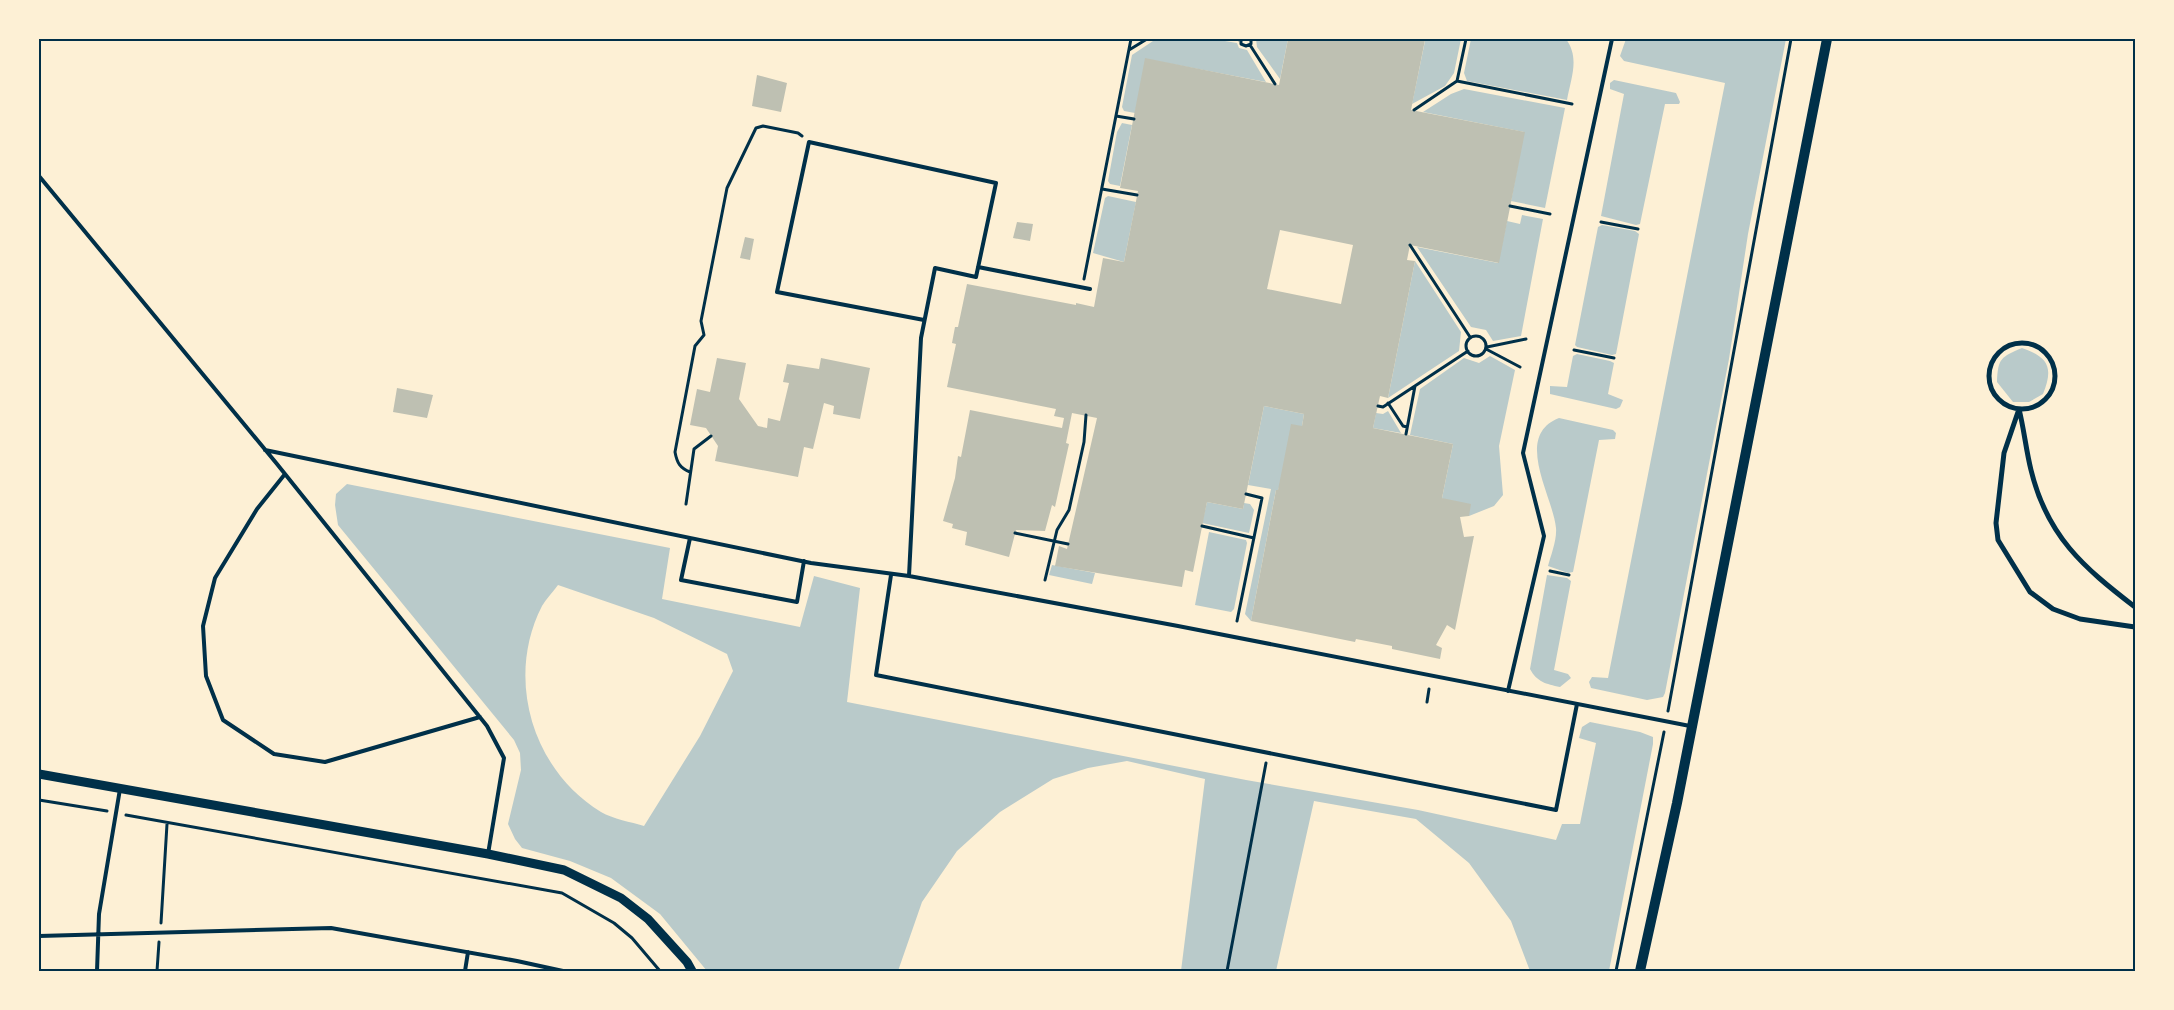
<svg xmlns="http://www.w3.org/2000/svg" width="2174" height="1010" viewBox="0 0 2174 1010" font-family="'Open Sans',sans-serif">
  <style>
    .green { fill: #b9caca; fill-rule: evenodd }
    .building { fill: #bec0b2; fill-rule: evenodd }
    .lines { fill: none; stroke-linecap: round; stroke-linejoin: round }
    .path { stroke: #003049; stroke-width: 3 }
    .service { stroke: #003049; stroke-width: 4 }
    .minor { stroke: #003049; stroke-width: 5 }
    .tertiary { stroke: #003049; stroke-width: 9 }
    .secondary { stroke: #003049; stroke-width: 10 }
    .neatline { fill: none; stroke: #003049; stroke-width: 2 }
  </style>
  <rect width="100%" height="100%" fill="#fdf0d5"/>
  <path class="green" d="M 1156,39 L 1213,39 L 1237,43 L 1239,48 L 1247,50 L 1266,82 L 1146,59 L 1135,113 L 1124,111 L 1122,107 L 1132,55 Z
    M 1256,39 L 1288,39 L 1280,79 L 1257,47 Z
    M 1417,39 L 1461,39 L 1454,73 L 1445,86 L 1412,104 L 1425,41 Z
    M 1471,39 L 1566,39 C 1580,58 1571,78 1567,100 L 1467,81 L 1464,73 Z
    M 1626,39 L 1786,39 L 1748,234 L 1729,359 L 1665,693 L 1663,697 L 1647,700 L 1591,688 L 1589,682 L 1592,677 L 1608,678 L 1725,83 L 1624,61 L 1620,56 Z
    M 1614,80 L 1676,93 L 1680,102 L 1679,104 L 1665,104 L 1640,224 L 1636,225 L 1601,216 L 1624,94 L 1610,89 L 1610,83 Z
    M 1464,89 L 1565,108 L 1545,208 L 1511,201 L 1524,132 L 1423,112 L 1451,94 Z
    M 1122,123 L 1132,125 L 1120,186 L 1110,184 L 1108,181 L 1117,132 Z
    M 1108,196 L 1136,202 L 1124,262 L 1093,253 L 1105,198 Z
    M 1522,215 L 1543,219 L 1521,336 L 1493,341 L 1486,330 L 1471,327 L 1417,247 L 1498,263 L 1507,221 L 1520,224 Z
    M 1602,225 L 1635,231 L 1639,234 L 1616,354 L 1612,355 L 1577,347 L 1575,345 L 1598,227 Z
    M 1415,261 L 1461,332 L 1459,351 L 1388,398 Z
    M 2022,348 C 2048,357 2054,367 2043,394 L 2029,402 L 2013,402 L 1997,382 C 1998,358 2001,357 2022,348 Z
    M 1577,354 L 1610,361 L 1614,363 L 1608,394 L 1623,400 L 1620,407 L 1616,409 L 1550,394 L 1550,386 L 1567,387 L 1573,356 Z
    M 1490,356 L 1515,370 L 1499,446 L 1503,495 L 1494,506 L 1469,516 L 1442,498 L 1453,444 L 1410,435 L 1420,389 L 1464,358 L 1479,363 Z
    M 1264,406 L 1304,414 L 1302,426 L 1278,490 L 1276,490 L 1251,621 L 1245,614 L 1271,489 L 1248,485 Z
    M 1388,411 L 1401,433 L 1373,428 L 1376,413 L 1383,414 Z
    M 1559,418 L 1613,430 L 1616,433 L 1615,439 L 1599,440 L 1573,572 L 1568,573 L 1548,566 C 1551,555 1557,540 1556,528 C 1553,496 1513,436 1559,418 Z
    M 347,484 L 670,548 L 662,599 L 800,627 L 814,576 L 860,588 L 847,702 L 1246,780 L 1418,810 L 1556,840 L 1562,824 L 1580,824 L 1596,743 L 1579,738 L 1582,727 L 1590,722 L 1640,732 L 1653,737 L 1653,744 L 1609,971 L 1530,971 L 1511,921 L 1469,863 L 1416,819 L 1314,801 L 1276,971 L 1181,971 L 1205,779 L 1127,761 L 1088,768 L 1053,779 L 1000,812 L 957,851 L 922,902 L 898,971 L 707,971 L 660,914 L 611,878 L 570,861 L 522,848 L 515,839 L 508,824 L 521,770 L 520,753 L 514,740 L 338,525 L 335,505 L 336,494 ZM 558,585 L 654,618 L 727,654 L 733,671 L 700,736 L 644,826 C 631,822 613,819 601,812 C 532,770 505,678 542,606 C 546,599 553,592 558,585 Z
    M 1207,502 L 1243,509 L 1244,503 L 1250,504 L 1254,510 L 1249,533 L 1202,523 Z
    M 1209,532 L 1246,540 L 1247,543 L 1234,609 L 1231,612 L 1195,605 Z
    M 1052,565 L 1095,573 L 1092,584 L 1049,575 Z
    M 1547,575 L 1567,578 L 1571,581 L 1554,670 L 1568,674 L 1571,678 L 1560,687 C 1546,684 1537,682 1530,669 Z"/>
  <path class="building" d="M 1288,39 L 1425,40 L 1411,110 L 1525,132 L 1499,263 L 1410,245 L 1407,260 L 1415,261 L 1388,398 L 1380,396 L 1373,428 L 1453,444 L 1442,498 L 1471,504 L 1469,516 L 1460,517 L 1464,537 L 1474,536 L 1455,630 L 1447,625 L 1436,645 L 1442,648 L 1440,659 L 1392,649 L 1392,646 L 1356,639 L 1355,642 L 1251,621 L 1276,490 L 1278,490 L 1291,424 L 1302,426 L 1304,414 L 1264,406 L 1243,509 L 1207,502 L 1193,572 L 1185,570 L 1182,587 L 1055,566 L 1059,546 L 1067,549 L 1097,418 L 1072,413 L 1066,443 L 1069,444 L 1055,507 L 1052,505 L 1045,531 L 1016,530 L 1009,557 L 965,545 L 967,532 L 952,528 L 953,524 L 943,521 L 955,478 L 958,456 L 961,457 L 970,410 L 1062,428 L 1064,418 L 1054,416 L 1056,409 L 947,387 L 956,344 L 952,343 L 955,327 L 958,327 L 967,284 L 1076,305 L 1076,303 L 1094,307 L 1103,258 L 1124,262 L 1138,191 L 1120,188 L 1145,58 L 1279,85 ZM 1280,230 L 1353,245 L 1341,304 L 1267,289 Z
    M 757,75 L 787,83 L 781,112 L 752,106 Z
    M 1017,222 L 1033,224 L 1030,241 L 1013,238 Z
    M 745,237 L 754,239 L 750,260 L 740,258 Z
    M 717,358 L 746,363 L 739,399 L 758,426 L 767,428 L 768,418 L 780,421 L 789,383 L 783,382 L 787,364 L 819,369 L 821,358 L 870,368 L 860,419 L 833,414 L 834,406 L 824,403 L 813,449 L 804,447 L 798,477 L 715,461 L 718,446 L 706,428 L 690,425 L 697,389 L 710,392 Z
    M 397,388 L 433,395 L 427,418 L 393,412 Z"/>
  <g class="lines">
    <path class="path" d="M 1234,39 L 1241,40
      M 1241,39 L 1241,44 L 1246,46 L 1251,44 L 1251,39
      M 1466,39 L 1457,81 L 1572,104
      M 1250,45 L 1275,84
      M 1129,50 L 1147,39
      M 1414,110 L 1457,81
      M 1116,116 L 1134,119
      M 1102,189 L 1137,195
      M 1510,206 L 1550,214
      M 1601,222 L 1638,229
      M 1410,245 L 1470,337
      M 1084,279 L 1131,39
      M1466 346a10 10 0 1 1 20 0a10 10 0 1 1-20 0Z
      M 1487,347 L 1526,339
      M 1486,349 L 1520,367
      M 1574,350 L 1614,358
      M 1388,403 L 1403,426 L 1407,427
      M 1378,406 L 1383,407 L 1468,351
      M 1406,434 L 1415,386
      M 690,472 C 680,468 677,463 675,452 L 695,346 L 704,335 L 701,321 L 727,188 L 756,128 L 763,126 L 798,133 L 802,136
      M 686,504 L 694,449 L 711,436
      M 1202,526 L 1254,538
      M 1015,533 L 1068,544
      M 1550,571 L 1569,575
      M 1045,580 L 1057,530 L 1069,510 L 1084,442 L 1086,415
      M 1237,621 L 1262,498 L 1246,494
      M 1427,702 L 1429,689
      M 1668,711 L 1791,39
      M 39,800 L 107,811
      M 126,815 L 562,893 L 614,923 L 632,938 L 660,971
      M 161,923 L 167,824
      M 157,971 L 159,942
      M 1227,971 L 1266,763
      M 1616,971 L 1664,732"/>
    <path class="service" d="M 39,176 L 277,464 L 487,726 L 504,758 L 488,854
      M 978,267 L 1090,289
      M 265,450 L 811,563 L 909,576 L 1178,626 L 1690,726
      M 285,474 L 257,509 L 215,578 L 203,626 L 206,676 L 223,720 L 274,754 L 325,762 L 480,717
      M 690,538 L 681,580 L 797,602 L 804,561
      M 891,575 L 876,675 L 1556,810 L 1577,704
      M 909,576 L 921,338 L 935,268 L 976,277 L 996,183 L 809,142 L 777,292 L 924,320
      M 1508,691 L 1544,536 L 1523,453 L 1612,39
      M 39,936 L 331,928 L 517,961 L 563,971
      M 97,971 L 99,914 L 120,789
      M 465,971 L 468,952"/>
    <path class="minor" d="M1989 376a33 33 0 1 1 66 0a33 33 0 1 1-66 0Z
      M 2019,409 L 2004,453 L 1996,523 L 1998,540 L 2030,592 L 2053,609 L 2080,619 L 2135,627
      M 2019,409 C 2024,429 2026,450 2031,470 C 2047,536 2083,567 2135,607"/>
    <path class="tertiary" d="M 39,774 L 488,854 L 564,870 L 621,898 L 648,919 L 687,962 L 692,971"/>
    <path class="secondary" d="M 1640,971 L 1677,803 L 1827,39"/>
  </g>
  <rect width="2174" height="1010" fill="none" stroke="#fdf0d5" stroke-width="80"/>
  <rect x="40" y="40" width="2094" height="930" class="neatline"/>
</svg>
